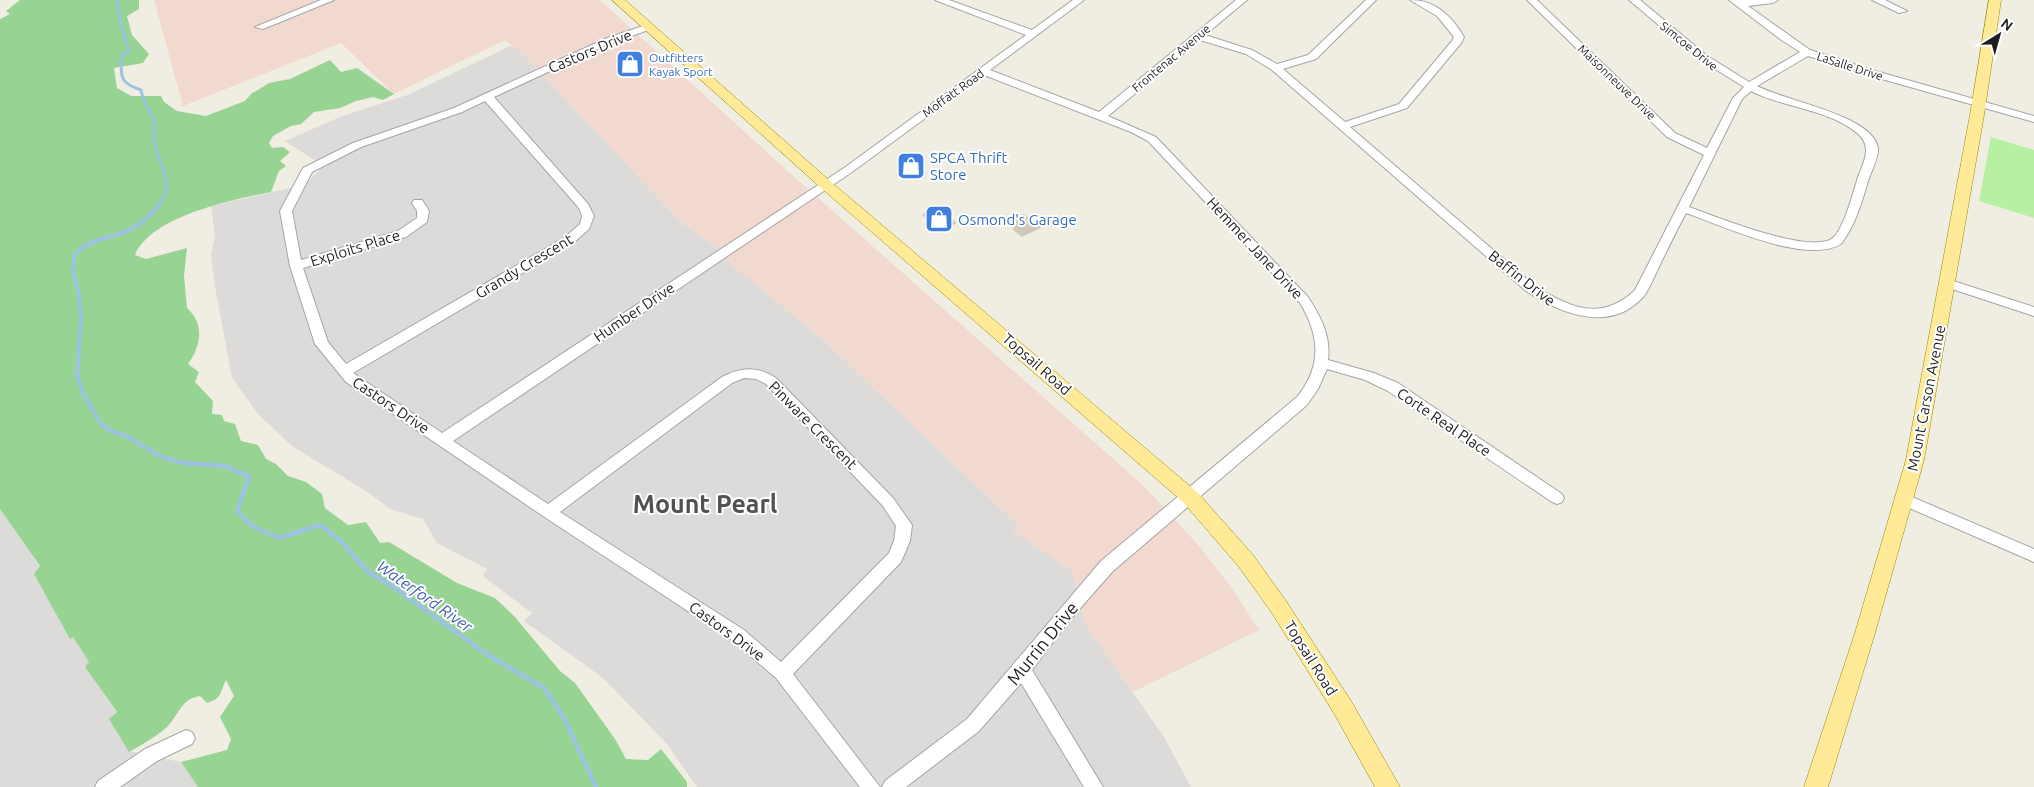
<svg xmlns="http://www.w3.org/2000/svg" width="2034" height="787" viewBox="0 0 2034 787" font-family="Ubuntu,sans-serif">
  <style>
    .residential { fill: #dcdbda }
    .commercial { fill: #f2d9d0 }
    .grass { fill: #b7efa3 }
    .forest { fill: #97d393 }
    .lines { fill: none; stroke-linecap: round; stroke-linejoin: round }
    .stream-far2 { stroke: #9ec3e2; stroke-width: 3 }
    .stream-far1 { stroke: #9ec3e2; stroke-width: 4 }
    .stream { stroke: #9ec3e2; stroke-width: 4.5 }
    .building { fill: #d0c9bb }
    .minor-casing { stroke: #a5a5a5; stroke-width: 2 }
    .major-casing { stroke: #978800; stroke-width: 1 }
    .minor { fill: #fff; fill-rule: evenodd }
    .major { fill: #ffea98; fill-rule: evenodd }
    .labels { text-anchor: middle; dominant-baseline: central; stroke-width: 4; stroke-linejoin: round; paint-order: stroke }
    .far-street-label { font-size: 12px; fill: #1e1e1e; stroke: #fff }
    .far-shop-label { font-size: 12px; fill: #366cbe; stroke: #fff; text-anchor: start }
    .street-label { font-size: 15px; fill: #1e1e1e; stroke: #fff }
    .shop-label { font-size: 15px; fill: #366cbe; stroke: #fff; text-anchor: start }
    .water-label { font-size: 16px; font-style: italic; fill: #4161b6; stroke: #fff }
    .near-street-label { font-size: 18px; fill: #1e1e1e; stroke: #fff }
    .town-label { font-size: 25px; font-weight: bold; fill: #515151; stroke: #fff }
  </style>
  <rect width="100%" height="100%" fill="#f0eee2"/>
  <path class="residential" d="M 512,45 L 523,54 L 682,223 L 717,247 L 726,260 L 819,336 L 1019,526 L 1014,532 L 1072,570 L 1084,622 L 1164,737 L 1191,787 L 697,787 L 667,744 L 603,678 L 524,621 L 532,613 L 483,576 L 487,569 L 437,543 L 423,519 L 390,509 L 369,493 L 292,446 L 258,414 L 232,378 L 215,287 L 211,255 L 215,236 L 211,206 L 304,185 L 324,166 L 285,141 L 340,117 L 410,94 Z
    M 0,509 L 40,567 L 57,615 L 70,638 L 73,637 L 89,662 L 85,667 L 117,713 L 129,751 L 181,762 L 198,787 L 0,787 Z"/>
  <path class="commercial" d="M 154,0 L 600,0 L 792,175 L 1146,488 L 1200,547 L 1233,590 L 1259,630 L 1133,692 L 1084,622 L 1072,570 L 1013,532 L 1018,525 L 819,336 L 726,260 L 717,247 L 682,223 L 523,54 L 505,40 L 394,94 L 341,43 L 183,106 Z"/>
  <path class="grass" d="M 1991,137 L 2034,150 L 2034,218 L 1979,201 Z"/>
  <path class="forest" d="M 20,0 L 139,0 L 139,9 L 127,16 L 132,35 L 149,54 L 143,63 L 114,68 L 117,88 L 131,96 L 161,96 L 164,102 L 177,111 L 206,116 L 245,101 L 251,94 L 269,83 L 290,79 L 330,60 L 341,72 L 357,68 L 394,94 L 383,100 L 373,97 L 356,101 L 340,108 L 314,112 L 301,124 L 291,126 L 273,136 L 269,143 L 272,148 L 283,147 L 290,152 L 280,161 L 286,166 L 279,171 L 271,192 C 234,199 151,216 135,255 L 146,259 L 187,248 L 184,276 L 187,308 C 205,324 201,346 188,364 L 199,372 L 195,382 L 213,401 L 212,414 L 222,415 L 224,421 L 235,424 L 241,441 L 258,445 L 266,459 L 276,464 L 288,476 L 306,482 L 322,494 L 325,508 L 348,525 L 366,522 L 380,543 L 389,542 L 457,583 L 495,598 L 514,616 L 560,671 L 575,683 L 615,739 L 626,759 L 648,760 L 661,749 L 687,782 L 687,787 L 198,787 L 181,762 L 227,750 L 231,739 L 220,717 L 234,696 L 226,680 C 219,693 223,698 207,703 L 200,696 C 180,699 179,716 166,728 C 157,736 140,746 129,752 L 109,719 L 117,712 L 85,667 L 89,662 L 73,637 L 70,639 L 34,574 L 40,566 L 0,509 L 0,19 L 10,14 L 6,11 Z"/>
  <g class="lines">
    <path class="stream-far2" d="M 117,0 L 120,21 L 129,51 L 121,57 C 121,78 120,83 141,90 C 143,102 150,110 154,122 C 155,128 153,135 154,141 C 159,167 177,182 158,206"/>
    <path class="stream-far1" d="M 159,205 C 150,217 136,228 122,233 C 103,240 88,239 74,256 L 73,272 L 79,295 L 81,319 L 77,376 L 84,395 L 101,424 L 113,432 L 125,435 L 159,456 L 183,463 L 200,464"/>
    <path class="stream" d="M 183,463 L 226,466 L 249,477 L 237,511 L 252,526 L 279,538 L 320,525 L 341,541 L 368,572 L 389,584 L 488,655 L 544,688 L 563,716 L 596,787"/>
  </g>
  <path class="building" d="M 937,207 L 957,223 L 942,231 L 922,215 Z
    M 1024,214 L 1041,228 L 1022,237 L 1012,229 L 1015,227 L 1008,221 Z"/>
  <g class="lines">
    <defs>
      <path id="minor" d="M 321,0 L 334,0 L 263,29 L 255,27 Z
        M 935,0 L 949,0 L 1032,30 L 1073,0 L 1084,0 L 990,70 L 1099,112 L 1236,0 L 1247,0 L 1205,35 L 1252,50 L 1277,64 L 1308,55 L 1366,0 L 1376,0 L 1316,59 L 1283,69 L 1345,122 L 1399,104 L 1452,41 L 1454,37 L 1437,16 L 1410,0 C 1435,0 1452,16 1464,37 L 1462,42 L 1407,108 L 1350,127 L 1534,285 C 1569,308 1602,322 1635,290 L 1704,155 L 1667,137 L 1527,0 L 1537,0 L 1675,133 L 1707,148 L 1733,98 L 1744,87 L 1699,59 L 1629,0 L 1640,0 L 1706,55 L 1749,82 L 1800,52 L 1780,39 L 1729,0 L 1778,0 L 1773,3 L 1748,6 L 1810,50 L 1872,70 L 2034,116 L 2034,122 L 1864,74 L 1808,56 L 1757,86 C 1785,101 1873,115 1878,148 C 1879,157 1871,172 1868,181 C 1862,202 1855,226 1841,244 C 1806,265 1723,226 1686,213 C 1676,232 1667,250 1658,269 C 1654,277 1650,288 1644,296 C 1611,334 1561,314 1526,291 L 1272,70 L 1246,54 L 1200,40 L 1108,116 L 1156,137 L 1308,297 C 1321,317 1331,336 1328,360 L 1374,373 L 1398,383 L 1562,494 L 1564,498 L 1562,502 L 1557,504 L 1552,502 L 1388,391 L 1365,380 L 1327,369 L 1318,389 L 1307,405 L 1113,571 L 1068,622 L 1032,670 L 1103,787 L 1084,787 L 1021,683 L 979,731 L 906,787 L 882,787 L 885,781 L 967,719 L 1101,561 L 1297,397 C 1322,366 1320,336 1300,303 L 1148,141 L 1131,132 L 984,75 L 852,172 L 453,441 L 548,504 L 722,377 C 741,367 758,366 776,378 L 893,498 L 912,525 L 910,541 L 901,562 L 793,674 L 880,787 L 860,787 L 776,678 L 732,640 L 543,516 L 346,382 L 315,344 L 290,266 L 280,211 L 303,168 L 353,143 L 454,108 L 607,38 L 646,25 L 652,25 L 652,29 L 613,42 L 494,97 L 588,204 L 594,216 L 589,229 L 572,244 L 353,373 L 442,433 L 844,168 L 1026,35 ZM 1751,91 C 1784,108 1828,109 1857,133 C 1873,146 1864,161 1858,177 C 1853,193 1845,225 1834,237 C 1814,257 1715,216 1689,207 L 1742,99 ZM 485,101 L 579,208 L 582,216 L 580,224 L 564,238 L 346,364 L 328,342 L 303,268 L 406,237 L 427,222 L 429,211 L 422,200 L 414,200 L 412,203 L 417,211 L 417,218 L 398,231 L 301,260 L 292,211 L 312,172 L 361,147 L 462,112 ZM 744,378 L 756,379 L 766,384 L 883,506 L 896,526 L 894,541 L 889,553 L 781,662 L 744,630 L 560,512 L 732,383 Z
        M 1872,0 L 1885,0 L 1907,11 L 1899,13 Z
        M 1947,279 L 2034,307 L 2034,316 L 1943,286 L 1941,283 Z
        M 1905,494 L 2034,549 L 2034,562 L 1900,504 L 1898,500 L 1900,496 Z
        M 186,730 L 192,732 L 195,738 L 192,744 L 157,761 L 120,787 L 95,787 L 98,781 L 145,749 Z"/>
      <path id="major" d="M 612,0 L 625,0 L 830,181 L 1197,492 L 1253,555 L 1286,601 L 1351,701 L 1400,787 L 1375,787 L 1335,715 L 1272,613 L 1239,567 L 1183,502 L 820,187 Z
        M 1989,0 L 2001,0 L 1984,115 L 1924,460 L 1875,633 L 1828,787 L 1804,787 L 1855,633 L 1906,460 L 1970,115 Z"/>
    </defs>
    <use href="#minor" class="minor-casing"/>
    <use href="#major" class="major-casing"/>
    <use href="#minor" class="minor"/>
    <use href="#major" class="major"/>
  </g>
  <defs>
    <symbol id="shop-square" viewBox="-11 -11 22 22"><rect x="-9" y="-9" width="18" height="18" rx="4" fill="#3f7fe0" stroke="#fff"/><path d="M-5-2.5h2.3a2.7 3.5 0 0 1 5.4 0H5L5.5 6h-11ZM-1.5-2.5h3a1.5 2.3 0 0 0-3 0Z" fill="#fff"/></symbol>
  </defs>
  <g fill-rule="evenodd">
    <use href="#shop-square" x="614" y="48" width="32" height="32"/>
    <use href="#shop-square" x="895" y="150" width="32" height="32"/>
    <use href="#shop-square" x="923" y="203" width="32" height="32"/>
  </g>
  <g class="labels">
    <g class="far-street-label">
      <text transform="translate(1689 46) rotate(39)">Simcoe Drive</text>
      <text transform="translate(1171 58) rotate(-40)">Frontenac Avenue</text>
      <text transform="translate(1850 66) rotate(18)">LaSalle Drive</text>
      <text transform="translate(1617 82) rotate(44)">Maisonneuve Drive</text>
      <text transform="translate(953 93) rotate(-36)">Moffatt Road</text>
    </g>
    <g class="far-shop-label">
      <text x="649" y="57">Outfitters<tspan x="649" dy="14">Kayak Sport</tspan></text>
    </g>
    <g class="street-label">
      <text transform="translate(590 51) rotate(-23)">Castors Drive</text>
      <text transform="translate(355 248) rotate(-17)">Exploits Place</text>
      <text transform="translate(1255 248) rotate(47)">Hemmer Jane Drive</text>
      <text transform="translate(524 266) rotate(-31)">Grandy Crescent</text>
      <text transform="translate(1522 278) rotate(38)">Baffin Drive</text>
      <text transform="translate(634 312) rotate(-34)">Humber Drive</text>
      <text transform="translate(1037 364) rotate(41)">Topsail Road</text>
      <text transform="translate(1926 398) rotate(-79)">Mount Carson Avenue</text>
      <text transform="translate(391 405) rotate(34)">Castors Drive</text>
      <text transform="translate(1444 422) rotate(34)">Corte Real Place</text>
      <text transform="translate(813 425) rotate(45)">Pinware Crescent</text>
      <text transform="translate(727 631) rotate(36)">Castors Drive</text>
      <text transform="translate(1311 658) rotate(58)">Topsail Road</text>
    </g>
    <g class="shop-label">
      <text x="930" y="157">SPCA Thrift<tspan x="930" dy="17">Store</tspan></text>
      <text x="958" y="219">Osmond's Garage</text>
    </g>
    <g class="water-label">
      <text transform="translate(425 596) rotate(35)">Waterford River</text>
    </g>
    <g class="near-street-label">
      <text transform="translate(1042 643) rotate(-51)">Murrin Drive</text>
    </g>
    <g class="town-label">
      <text x="705" y="504">Mount Pearl</text>
    </g>
  </g>
  <g transform="translate(1999 35) rotate(37)" stroke="#ffffff" stroke-width="4" paint-order="stroke">
  <path d="M0-4L9 19L0 12L-9 19Z" fill="#1e1e1e"/>
  <text y="-8" font-size="14" font-weight="bold" text-anchor="middle" fill="#1e1e1e">N</text>
  </g>
</svg>
